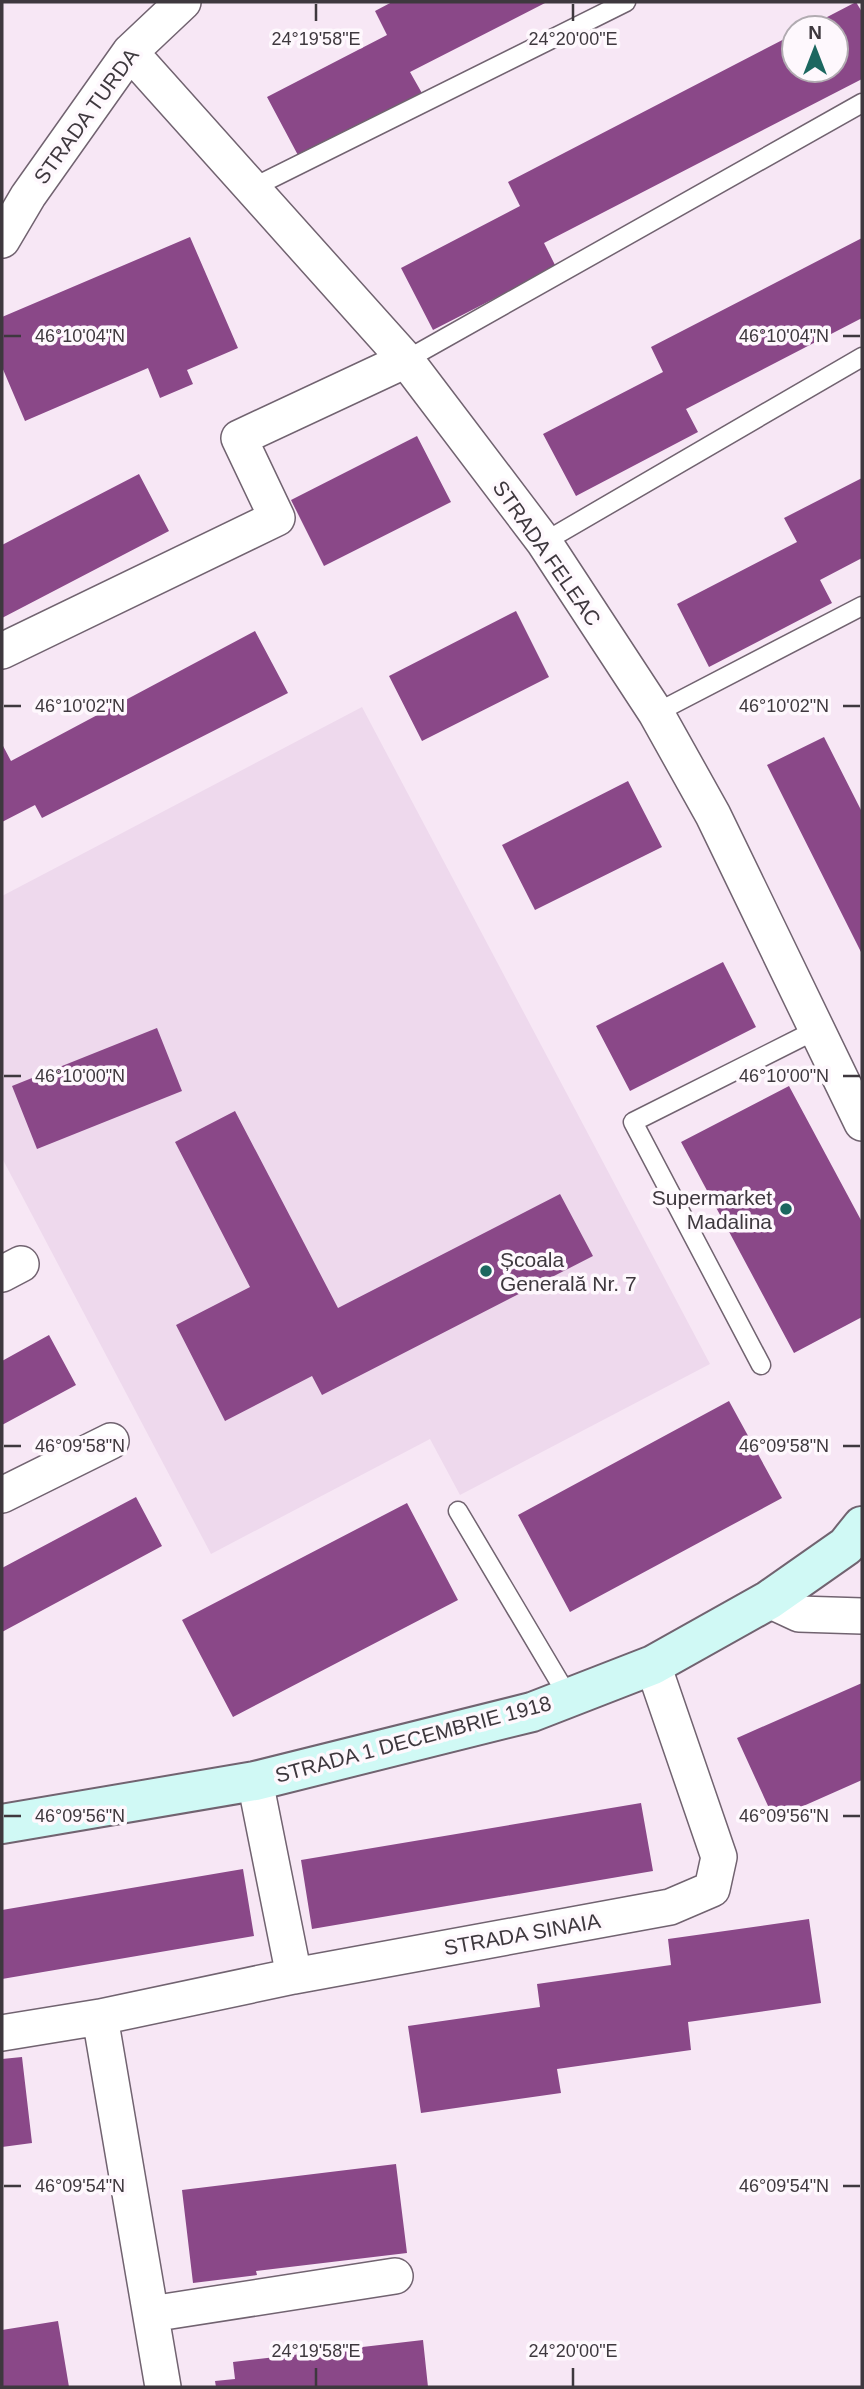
<svg xmlns="http://www.w3.org/2000/svg" width="864" height="2389" viewBox="0 0 864 2389" font-family="Helvetica,sans-serif">
  <style>
    .built { fill: #eed9ed }
    .building { fill: #8a4888 }
    .lines { fill: none; stroke-linecap: round; stroke-linejoin: round }
    .lane-casing { stroke: #716370; stroke-width: 21 }
    .street-casing { stroke: #716370; stroke-width: 38 }
    .secondary-casing { stroke: #716370; stroke-width: 42 }
    .lane { stroke: #fff; stroke-width: 18 }
    .street { stroke: #fff; stroke-width: 35 }
    .secondary { stroke: #d0f9f5; stroke-width: 38 }
    .ticks { fill: none; stroke: #3e383e; stroke-width: 2.5 }
    .poi-dot { fill: #1c6760; stroke: #fef8fd; stroke-width: 2.5 }
    .labels { text-anchor: middle; dominant-baseline: central; stroke-width: 7; stroke-linejoin: round; paint-order: stroke }
    .street-label { font-size: 21px; fill: #3e383e; stroke: #fef8fd }
    .poi-label { font-size: 21px; fill: #3e383e; stroke: #fef8fd; text-anchor: end }
    .ticks-label { font-size: 18px; text-anchor: middle; fill: #3e383e; stroke: #fef8fd; stroke-width: 7; stroke-linejoin: round; paint-order: stroke }
  </style>
  <rect width="100%" height="100%" fill="#f7e7f5"/>
  <path class="built" d="M 362,707 L 710,1364 L 460,1495 L 430,1439 L 211,1554 L 2,1158 L 2,896 Z"/>
  <path class="building" d="M 392,2 L 547,2 L 410,72 L 423,95 L 300,159 L 267,97 L 387,35 L 375,11 Z
    M 856,2 L 862,12 L 862,79 L 544,243 L 556,267 L 433,330 L 401,268 L 520,206 L 508,182 L 794,34 L 794,70 L 836,70 L 836,28 L 806,28 Z
    M 190,237 L 238,348 L 187,370 L 193,384 L 160,398 L 148,368 L 25,421 L 2,367 L 2,317 Z
    M 862,238 L 862,318 L 686,409 L 698,432 L 576,496 L 543,434 L 663,372 L 651,347 Z
    M 417,436 L 451,502 L 324,566 L 291,500 Z
    M 139,474 L 169,531 L 2,618 L 2,545 Z
    M 862,478 L 862,558 L 820,580 L 832,603 L 709,667 L 677,604 L 797,542 L 784,518 Z
    M 516,611 L 549,677 L 422,741 L 389,676 Z
    M 255,631 L 288,693 L 42,818 L 35,805 L 2,822 L 2,744 L 11,761 Z
    M 824,737 L 862,812 L 862,954 L 767,765 Z
    M 628,781 L 662,847 L 535,910 L 502,845 Z
    M 723,962 L 756,1027 L 630,1091 L 596,1026 Z
    M 157,1028 L 182,1091 L 37,1149 L 12,1086 Z
    M 789,1086 L 862,1222 L 862,1317 L 794,1353 L 681,1142 Z
    M 235,1111 L 338,1308 L 560,1194 L 593,1256 L 322,1395 L 312,1376 L 225,1421 L 176,1325 L 250,1287 L 175,1142 Z
    M 49,1335 L 76,1385 L 2,1425 L 2,1361 Z
    M 729,1401 L 782,1498 L 570,1612 L 518,1515 Z
    M 136,1497 L 162,1546 L 2,1632 L 2,1568 Z
    M 407,1503 L 458,1600 L 233,1717 L 182,1620 Z
    M 862,1683 L 862,1780 L 774,1819 L 737,1738 Z
    M 641,1803 L 653,1871 L 312,1929 L 301,1860 Z
    M 243,1869 L 254,1936 L 2,1979 L 2,1910 Z
    M 809,1919 L 821,2003 L 688,2022 L 691,2050 L 557,2069 L 561,2093 L 421,2113 L 408,2026 L 540,2007 L 537,1984 L 671,1965 L 668,1939 Z
    M 22,2057 L 32,2143 L 2,2147 L 2,2059 Z
    M 396,2164 L 407,2253 L 256,2271 L 257,2275 L 193,2283 L 182,2190 Z
    M 58,2321 L 69,2387 L 2,2387 L 2,2330 Z
    M 423,2340 L 428,2387 L 216,2387 L 215,2381 L 235,2379 L 233,2362 Z"/>
  <g class="lines">
    <defs>
      <path id="lane" d="M 252,188 L 626,2
        M 406,360 L 862,103
        M 544,542 L 862,357
        M 656,713 L 862,606
        M 761,1365 L 633,1122 L 816,1030
        M 458,1511 L 569,1698"/>
      <path id="street" d="M 130,52 L 406,360 L 544,542 L 656,713 L 713,815 L 862,1123
        M 2,240 L 28,196 L 130,52 L 183,2
        M 2,651 L 277,518 L 239,438 L 406,360
        M 2,1274 L 21,1264
        M 2,1495 L 111,1441
        M 769,1600 L 799,1614 L 862,1616
        M 255,1781 L 294,1976
        M 2,2033 L 100,2017
        M 151,2314 L 395,2276
        M 163,2387 L 100,2017 L 294,1976 L 670,1907 L 712,1889 L 719,1857 L 653,1665"/>
      <path id="secondary" d="M 2,1824 L 255,1781 L 532,1712 L 653,1665 L 769,1600 L 846,1546 L 862,1526"/>
    </defs>
    <use href="#lane" class="lane-casing"/>
    <use href="#street" class="street-casing"/>
    <use href="#secondary" class="secondary-casing"/>
    <use href="#lane" class="lane"/>
    <use href="#street" class="street"/>
    <use href="#secondary" class="secondary"/>
  </g>
  <path class="ticks" d="M 316,4 L 316,21M 573,4 L 573,21M 4,336 L 21,336M 843,336 L 860,336M 4,706 L 21,706M 843,706 L 860,706M 4,1076 L 21,1076M 843,1076 L 860,1076M 4,1446 L 21,1446M 843,1446 L 860,1446M 4,1816 L 21,1816M 843,1816 L 860,1816M 4,2186 L 21,2186M 843,2186 L 860,2186M 316,2368 L 316,2386M 573,2368 L 573,2386"/>
  <g class="poi-dot">
    <circle cx="786" cy="1209" r="7"/>
    <circle cx="486" cy="1271" r="7"/>
  </g>
  <g class="labels">
    <g class="street-label">
      <text transform="translate(86 116) rotate(-54)">STRADA TURDA</text>
      <text transform="translate(547 553) rotate(55)">STRADA FELEAC</text>
      <text transform="translate(413 1739) rotate(-15)">STRADA 1 DECEMBRIE 1918</text>
      <text transform="translate(522 1934) rotate(-10)">STRADA SINAIA</text>
    </g>
    <g class="poi-label">
      <text x="772" y="1197">Supermarket<tspan x="772" dy="24">Madalina</tspan></text>
      <text x="500" y="1259" text-anchor="start">Școala<tspan x="500" dy="24">Generală Nr. 7</tspan></text>
    </g>
  </g>
  <g class="ticks-label">
    <text x="316" y="45">24°19'58"E</text>
    <text x="573" y="45">24°20'00"E</text>
    <text x="80" y="342">46°10'04"N</text>
    <text x="784" y="342">46°10'04"N</text>
    <text x="80" y="712">46°10'02"N</text>
    <text x="784" y="712">46°10'02"N</text>
    <text x="80" y="1082">46°10'00"N</text>
    <text x="784" y="1082">46°10'00"N</text>
    <text x="80" y="1452">46°09'58"N</text>
    <text x="784" y="1452">46°09'58"N</text>
    <text x="80" y="1822">46°09'56"N</text>
    <text x="784" y="1822">46°09'56"N</text>
    <text x="80" y="2192">46°09'54"N</text>
    <text x="784" y="2192">46°09'54"N</text>
    <text x="316" y="2357">24°19'58"E</text>
    <text x="573" y="2357">24°20'00"E</text>
  </g>
  <rect width="864" height="2389" fill="none" stroke="#3e383e" stroke-width="7"/>
  <g transform="translate(815 49)"><circle r="33" fill="#fef8fd" stroke="#b1abb1" stroke-width="2"/>
  <path d="M0-5L12 26L0 18L-12 26Z" fill="#1c6760"/>
  <text y="-10" font-size="19" font-weight="bold" text-anchor="middle" fill="#3e383e">N</text>
  </g>
</svg>
